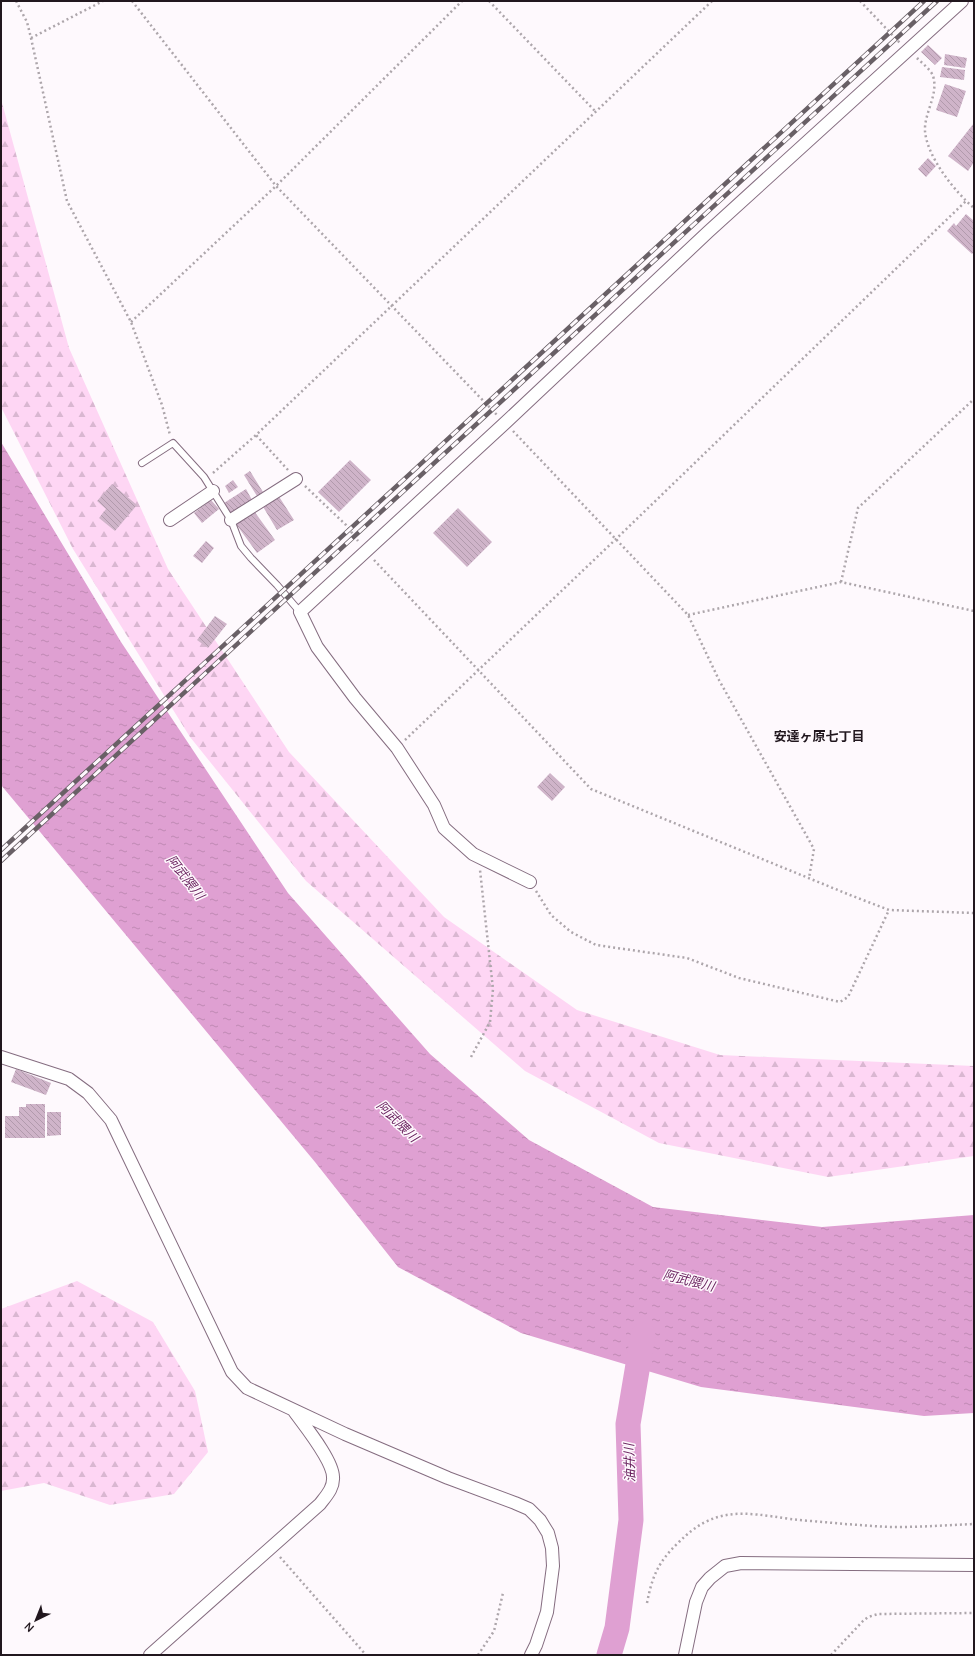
<svg xmlns="http://www.w3.org/2000/svg" width="975" height="1656" viewBox="0 0 975 1656" font-family="Manrope,'Noto Sans JP',sans-serif">
  <style>
    .forest { fill: url(#forest-firs) }
    .water { fill: url(#water-ripples) }
    .lines { fill: none; stroke-linecap: round; stroke-linejoin: round }
    .river { stroke: #dfa0d2; stroke-width: 25 }
    .building { fill: url(#building-back-hatch) }
    .service-casing { stroke: #856d80; stroke-width: 8 }
    .minor-casing { stroke: #856d80; stroke-width: 14 }
    .path { stroke: #ada6ab; stroke-width: 2.5; stroke-dasharray: 2 3; stroke-linecap: butt }
    .service { stroke: #fff; stroke-width: 6 }
    .minor { stroke: #fff; stroke-width: 12 }
    .rail-casing { stroke: #696066; stroke-width: 4.5 }
    .rail { stroke: #fef9fd; stroke-width: 3; stroke-dasharray: 9; stroke-linecap: butt }
    .labels { text-anchor: middle; dominant-baseline: central; stroke-width: 3; stroke-linejoin: round; paint-order: stroke }
    .neighbourhood-label { font-size: 13px; font-weight: bold; fill: #21171e; stroke: #fef9fd }
    .water-label { font-size: 13px; font-style: italic; fill: #681f5d; stroke: #fef9fd }
  </style>
  <defs>
    <pattern id="forest-firs" width="22" height="20" patternUnits="userSpaceOnUse"><rect width="22" height="20" fill="#fed6f4"/><path d="M5 1l3.5 6h-7zM16 11l3.5 6h-7z" fill="#d9b7d1"/></pattern>
    <pattern id="water-ripples" width="26" height="14" patternUnits="userSpaceOnUse"><rect width="26" height="14" fill="#dfa0d2"/><path d="M2 4q2-2 4 0t4 0M15 11q2-2 4 0t4 0" fill="none" stroke="#bf89b4"/></pattern>
    <pattern id="building-back-hatch" width="6" height="6" patternUnits="userSpaceOnUse"><rect width="6" height="6" fill="#cfb4c9"/><path d="M-1 5l2 2M0 0l6 6M5-1l2 2" fill="none" stroke="#b19aac"/></pattern>
  </defs>
  <rect width="100%" height="100%" fill="#fef9fd"/>
  <path class="forest" d="M 1,99 L 69,348 L 168,569 L 289,752 L 444,917 L 577,1010 L 720,1055 L 974,1066 L 974,1156 L 828,1177 L 659,1143 L 525,1071 L 306,881 L 190,737 L 73,549 L 1,407 Z
    M 77,1281 L 153,1322 L 195,1391 L 208,1452 L 174,1494 L 110,1505 L 44,1483 L 1,1491 L 1,1309 Z"/>
  <path class="water" d="M 1,442 L 121,642 L 288,893 L 430,1054 L 529,1140 L 653,1207 L 822,1227 L 974,1215 L 974,1413 L 924,1416 L 701,1387 L 521,1333 L 398,1267 L 315,1162 L 1,785 Z"/>
  <g class="lines">
    <path class="river" d="M 609,1655 L 617,1628 L 631,1520 L 628,1424 L 643,1335"/>
  </g>
  <path class="building" d="M 928,45 L 942,58 L 935,65 L 921,52 Z
    M 945,54 L 967,58 L 965,68 L 944,65 Z
    M 942,67 L 965,70 L 964,80 L 940,77 Z
    M 945,84 L 966,91 L 957,117 L 936,110 Z
    M 974,123 L 974,162 L 968,171 L 948,156 Z
    M 928,158 L 936,166 L 926,177 L 918,169 Z
    M 966,214 L 974,221 L 974,252 L 972,254 L 947,231 L 954,223 L 956,226 Z
    M 350,460 L 371,480 L 339,512 L 318,492 Z
    M 250,471 L 263,492 L 257,496 L 244,475 Z
    M 233,480 L 238,487 L 229,493 L 225,486 Z
    M 112,484 L 137,505 L 115,531 L 99,518 L 106,509 L 97,501 Z
    M 246,489 L 252,500 L 231,514 L 224,503 Z
    M 278,495 L 294,520 L 277,530 L 262,505 Z
    M 211,500 L 219,509 L 202,523 L 194,513 Z
    M 458,508 L 492,542 L 467,567 L 433,533 Z
    M 254,511 L 275,540 L 257,553 L 236,524 Z
    M 206,541 L 214,548 L 202,563 L 193,556 Z
    M 215,616 L 227,624 L 208,648 L 197,640 Z
    M 550,773 L 565,787 L 552,801 L 537,787 Z
    M 16,1069 L 51,1083 L 46,1095 L 11,1082 Z
    M 26,1104 L 45,1104 L 45,1138 L 5,1138 L 5,1116 L 19,1116 L 19,1107 L 26,1107 Z
    M 47,1112 L 61,1112 L 61,1135 L 47,1136 Z"/>
  <g class="lines">
    <defs>
      <path id="service" d="M 142,463 L 173,443 L 204,477 L 231,520 L 241,546 L 251,558 L 277,585 L 300,612"/>
      <path id="minor" d="M 170,520 L 213,491
        M 231,520 L 296,479
        M 530,882 L 473,854 L 444,828 L 434,805 L 397,748 L 355,698 L 317,647 L 300,612 L 505,423 L 708,232 L 962,1
        M 1,1057 L 69,1079 L 88,1093 L 111,1120 L 232,1372 L 247,1388 L 345,1434 L 448,1478 L 515,1503 L 529,1509 L 540,1520 L 548,1533 L 552,1548 L 553,1566 L 547,1612 L 536,1645 L 531,1655
        M 150,1655 L 320,1504 C 326,1496 334,1488 333,1477 C 333,1460 304,1425 294,1411
        M 685,1655 L 696,1602 L 702,1587 L 710,1578 L 725,1566 L 741,1563 L 974,1565"/>
    </defs>
    <use href="#service" class="service-casing"/>
    <use href="#minor" class="minor-casing"/>
    <path class="path" d="M 16,1 L 27,22 L 31,38 L 67,201 L 131,322 L 162,405 L 170,435
      M 132,1 L 276,186 L 497,415
      M 489,1 L 595,111
      M 860,1 L 900,43
      M 31,38 L 103,1
      M 917,58 C 922,63 931,70 933,76 C 939,94 924,113 925,131 C 927,157 955,192 974,208
      M 131,322 L 276,186 L 462,1
      M 513,431 L 688,615 L 719,680 L 814,849 L 809,878
      M 288,470 L 256,435 L 712,1
      M 213,473 L 256,435
      M 305,486 L 346,525 L 358,541
      M 374,560 L 591,789 L 850,895 L 889,910 L 974,913
      M 841,582 L 858,508 L 974,399
      M 688,615 L 841,582 L 974,611
      M 405,740 L 616,539 L 966,201
      M 536,891 L 551,915 L 571,932 L 596,945 L 687,958 L 739,978 L 840,1002 L 848,997 L 889,910
      M 471,1057 L 490,1022 L 493,989 L 480,870
      M 280,1557 L 366,1655
      M 647,1603 C 652,1577 658,1562 678,1543 C 714,1506 743,1512 790,1519 C 807,1521 826,1522 844,1524 C 862,1525 880,1527 898,1527 C 924,1527 949,1525 974,1524
      M 478,1655 L 494,1631 L 503,1593
      M 831,1655 L 863,1621 L 868,1617 L 878,1614 L 974,1613"/>
    <use href="#service" class="service"/>
    <use href="#minor" class="minor"/>
    <defs>
      <path id="rail" d="M 1,850 L 924,1
        M 1,861 L 937,1"/>
    </defs>
    <use href="#rail" class="rail-casing"/>
    <use href="#rail" class="rail"/>
  </g>
  <g class="labels">
    <g class="neighbourhood-label">
      <text x="819" y="736">安達ヶ原七丁目</text>
    </g>
    <g class="water-label">
      <text transform="translate(186 877) rotate(52)">阿武隈川</text>
      <text transform="translate(398 1121) rotate(45)">阿武隈川</text>
      <text transform="translate(689 1280) rotate(14)">阿武隈川</text>
      <text transform="translate(629 1463) rotate(-92)">油井川</text>
    </g>
  </g>
  <rect width="975" height="1656" fill="none" stroke="#21171e" stroke-width="4"/>
  <g transform="translate(36 1620) rotate(223)" stroke="#fef9fd" stroke-width="3" paint-order="stroke">
  <path d="M0-3L7 15L0 10L-7 15Z" fill="#21171e"/>
  <text y="-6" font-size="11" font-weight="bold" text-anchor="middle" fill="#21171e">N</text>
  </g>
</svg>
